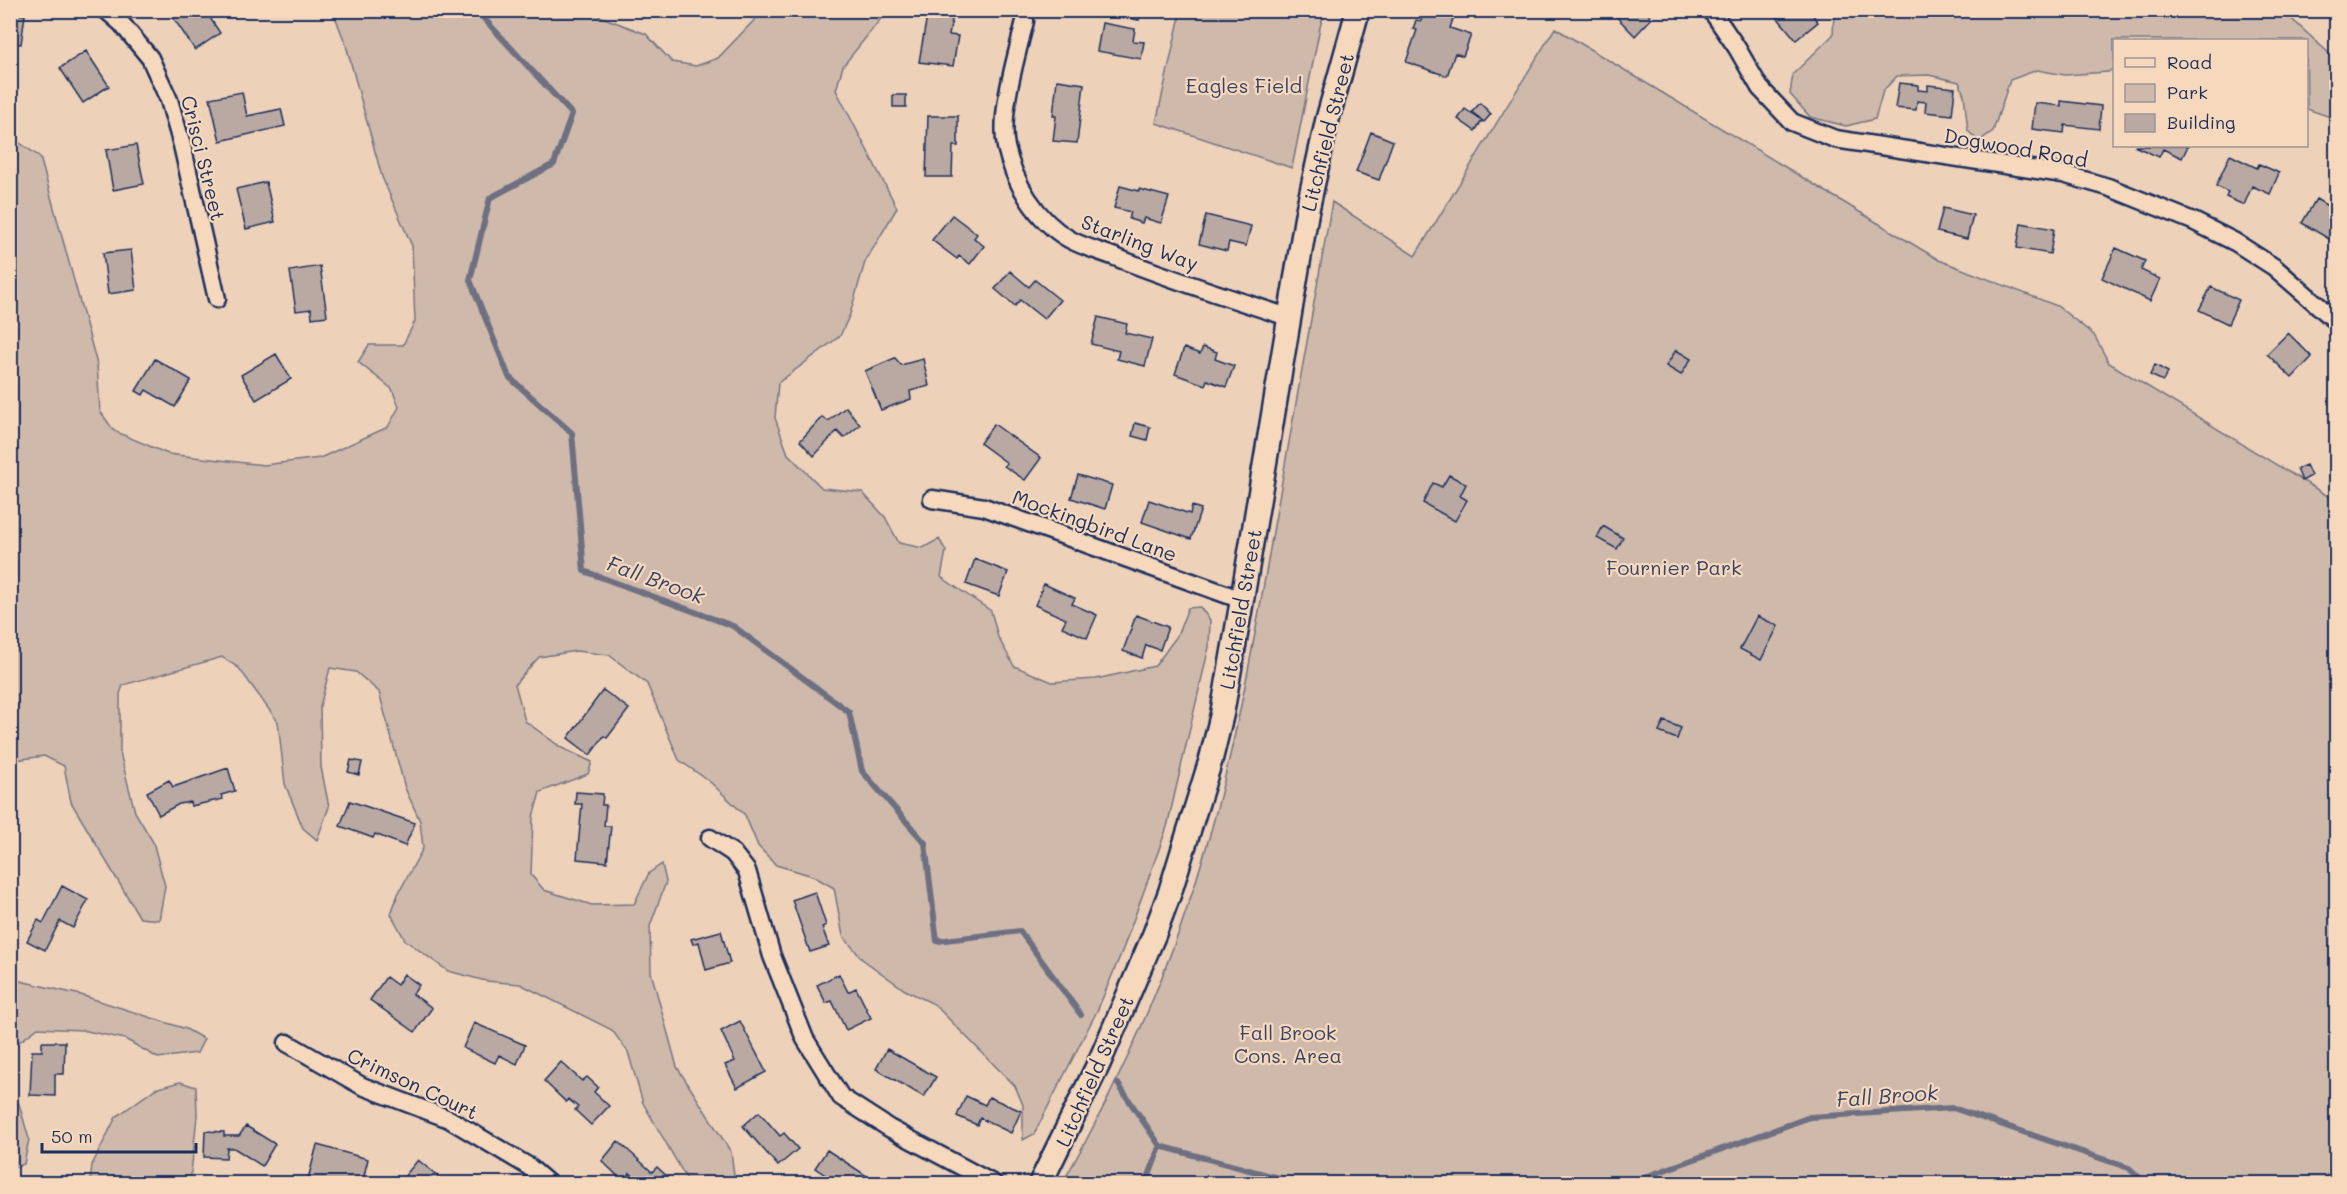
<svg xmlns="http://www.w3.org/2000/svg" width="2347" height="1194" viewBox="0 0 2347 1194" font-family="Mali,sans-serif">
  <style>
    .green { fill: #ceb9ab; stroke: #747484; stroke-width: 1.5 }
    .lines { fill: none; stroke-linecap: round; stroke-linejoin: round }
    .stream { stroke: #6e6f81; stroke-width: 6 }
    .building { fill: #b9a9a2; stroke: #1b2f5e; stroke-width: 1.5 }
    .minor-casing { stroke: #1b2f5e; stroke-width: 21 }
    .secondary-casing { stroke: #1b2f5e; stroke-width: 27 }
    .minor { stroke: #f6d8bc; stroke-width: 16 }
    .secondary { stroke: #f6d8bc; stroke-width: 22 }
    .labels { text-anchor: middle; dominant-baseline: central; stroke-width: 4.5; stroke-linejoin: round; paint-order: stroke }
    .park-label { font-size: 20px; fill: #36446a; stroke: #f6d8bc }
    .street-label { font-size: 20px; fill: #1b2f5e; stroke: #f6d8bc }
    .water-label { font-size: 21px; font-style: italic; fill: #37446a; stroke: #f6d8bc }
  </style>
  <rect width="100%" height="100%" fill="#edd1b8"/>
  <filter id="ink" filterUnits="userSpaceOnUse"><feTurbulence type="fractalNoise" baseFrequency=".0167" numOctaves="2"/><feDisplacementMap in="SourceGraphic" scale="12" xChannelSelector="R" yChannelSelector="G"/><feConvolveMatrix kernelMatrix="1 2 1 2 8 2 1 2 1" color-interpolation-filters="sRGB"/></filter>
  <g filter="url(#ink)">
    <path class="green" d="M 333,11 L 586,11 L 646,34 L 672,62 L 696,66 L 718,58 L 763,11 L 887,11 L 843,66 L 836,90 L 897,208 L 865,262 L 850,314 L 840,336 L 778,383 L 775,418 L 788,454 L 822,488 L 862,492 L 885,517 L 899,543 L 923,548 L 939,539 L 946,551 L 941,577 L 991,611 L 998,637 L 1014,666 L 1052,682 L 1096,679 L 1155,666 L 1177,636 L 1188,608 L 1200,607 L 1210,620 L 1209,647 L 1167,827 L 1123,949 L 1098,1009 L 1034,1134 L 1023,1140 L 1023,1105 L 1015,1086 L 934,1004 L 905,990 L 862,959 L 843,936 L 834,888 L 813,876 L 776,865 L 758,846 L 745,815 L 709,781 L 679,760 L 647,684 L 609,655 L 576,651 L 539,657 L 515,684 L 525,721 L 562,748 L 592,762 L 588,774 L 540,792 L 533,817 L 531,875 L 544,890 L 592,905 L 634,904 L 649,873 L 662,864 L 666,882 L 650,926 L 651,972 L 677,1067 L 731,1152 L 735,1183 L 689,1183 L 643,1103 L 628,1052 L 612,1030 L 520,984 L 486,981 L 448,971 L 405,940 L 391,914 L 398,894 L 423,848 L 420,821 L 405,788 L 379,692 L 356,672 L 330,668 L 320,706 L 321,767 L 329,807 L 317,840 L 303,828 L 285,784 L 278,722 L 239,668 L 222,657 L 123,685 L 120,694 L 120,753 L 135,812 L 153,842 L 165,886 L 159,920 L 140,918 L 71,802 L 64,766 L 44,756 L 15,760 L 11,807 L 11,137 L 40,157 L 97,364 L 100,411 L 114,431 L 168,454 L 264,465 L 320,458 L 388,427 L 399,407 L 392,389 L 358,362 L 369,345 L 403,345 L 415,321 L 412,246 L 382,177 L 346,45 Z
      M 1181,11 L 1325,11 L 1320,27 L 1292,168 L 1156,123 Z
      M 1834,11 L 2283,11 L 2332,56 L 2336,57 L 2336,119 L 2307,109 L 2306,40 L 2114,40 L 2114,68 L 2108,72 L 2065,75 L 2037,70 L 2010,80 L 1993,131 L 1979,141 L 1968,131 L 1964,95 L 1959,82 L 1929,75 L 1897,76 L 1883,91 L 1875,119 L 1846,126 L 1810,117 L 1790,94 L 1793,74 L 1833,35 Z
      M 1555,28 L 1939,260 L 2057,306 L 2094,335 L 2109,363 L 2336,501 L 2336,1161 L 2322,1183 L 1062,1184 C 1124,1076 1175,958 1209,838 C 1238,735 1256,631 1274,526 C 1294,418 1313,310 1332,202 L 1415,256 Z
      M 11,974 L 16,980 L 81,995 L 186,1029 L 204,1039 L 197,1053 L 158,1058 L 125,1039 L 82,1030 L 38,1028 L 11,1048 Z
      M 180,1082 L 196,1087 L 197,1116 L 190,1183 L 90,1183 L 92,1165 L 116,1117 L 155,1089 Z
      M 10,1090 L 19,1104 L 29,1139 L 24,1164 L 11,1169 Z"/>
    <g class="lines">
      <path class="stream" d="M 476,10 L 572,114 L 554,164 L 490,198 L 470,280 L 509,377 L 572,433 L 584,571 L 733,626 L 849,712 L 862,771 L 925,843 L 937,941 L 1020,931 L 1081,1015
        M 1118,1084 L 1160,1146 L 1301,1184
        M 1146,1184 L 1160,1146
        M 1626,1184 L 1810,1117 L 1953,1108 L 2129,1168 L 2146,1184"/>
    </g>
    <path class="building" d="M 179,10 L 205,10 L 220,33 L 195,50 L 172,16 Z
      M 928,10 L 954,10 L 949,35 L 958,36 L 953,66 L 919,62 Z
      M 1119,10 L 1141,10 L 1139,20 L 1118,16 Z
      M 1425,10 L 1456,10 L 1450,28 L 1471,35 L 1463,56 L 1455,53 L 1447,76 L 1406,62 L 1417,30 L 1413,29 L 1416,20 L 1421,21 Z
      M 1610,10 L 1644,10 L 1652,18 L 1635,36 Z
      M 1778,10 L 1809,10 L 1818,22 L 1796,40 L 1777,17 L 1780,14 Z
      M 10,13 L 25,15 L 21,44 L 10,43 Z
      M 1102,23 L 1135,29 L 1133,41 L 1144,42 L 1141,59 L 1097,51 Z
      M 86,51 L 109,86 L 83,103 L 60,68 Z
      M 1057,80 L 1084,84 L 1077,143 L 1053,141 L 1056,116 L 1053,116 Z
      M 1899,83 L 1918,85 L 1918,90 L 1928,91 L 1928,85 L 1955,88 L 1952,115 L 1925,112 L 1926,102 L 1917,101 L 1916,110 L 1895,108 Z
      M 242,92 L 247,116 L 281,109 L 285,126 L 220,141 L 210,98 Z
      M 893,95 L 906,95 L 906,107 L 893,107 Z
      M 2061,101 L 2101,106 L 2099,129 L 2065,125 L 2064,133 L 2032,129 L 2035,103 L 2061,106 Z
      M 1480,103 L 1491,114 L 1484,122 L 1472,112 Z
      M 1465,109 L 1482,121 L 1475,131 L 1458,119 Z
      M 928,116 L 958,116 L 958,146 L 953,146 L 952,177 L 926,177 Z
      M 1371,132 L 1393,141 L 1379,180 L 1356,172 Z
      M 136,145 L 144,184 L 113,190 L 106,150 Z
      M 2134,146 L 2188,146 L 2182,158 L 2163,149 L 2159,157 Z
      M 2230,155 L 2257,168 L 2259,164 L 2279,173 L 2270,194 L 2252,186 L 2244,205 L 2226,197 L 2228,192 L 2216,186 Z
      M 266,182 L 275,222 L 246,229 L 236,189 Z
      M 1120,186 L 1139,191 L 1139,189 L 1169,197 L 1161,223 L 1144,218 L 1142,223 L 1129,219 L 1131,212 L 1114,208 Z
      M 2316,199 L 2336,211 L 2336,232 L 2334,231 L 2329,239 L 2302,223 Z
      M 1943,208 L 1973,215 L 1967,239 L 1937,232 Z
      M 952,215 L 977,234 L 974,238 L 984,246 L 970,264 L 959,256 L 957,259 L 932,240 Z
      M 1206,215 L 1251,226 L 1246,246 L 1229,242 L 1227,251 L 1199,244 Z
      M 2021,223 L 2054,229 L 2050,254 L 2017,248 Z
      M 2116,248 L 2145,261 L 2141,270 L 2160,279 L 2150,301 L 2102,278 Z
      M 131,250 L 136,290 L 108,294 L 103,253 Z
      M 320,266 L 327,316 L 312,318 L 311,309 L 296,311 L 290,271 Z
      M 1010,271 L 1029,287 L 1035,280 L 1060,300 L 1044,319 L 1020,300 L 1015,306 L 995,289 Z
      M 2211,287 L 2239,300 L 2228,324 L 2199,310 Z
      M 1098,317 L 1127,324 L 1125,333 L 1152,339 L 1145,366 L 1117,359 L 1119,351 L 1091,344 Z
      M 2288,333 L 2312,357 L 2292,378 L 2267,354 Z
      M 1203,347 L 1217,352 L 1215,359 L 1234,366 L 1226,387 L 1207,380 L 1205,385 L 1175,374 L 1184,348 L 1200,354 Z
      M 1676,350 L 1691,359 L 1681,375 L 1666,366 Z
      M 276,354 L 291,379 L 256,400 L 241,375 Z
      M 895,358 L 901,365 L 923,359 L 929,386 L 910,391 L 911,399 L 881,410 L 865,371 Z
      M 155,359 L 191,380 L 175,407 L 146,390 L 143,395 L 136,391 Z
      M 2155,365 L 2168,372 L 2163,381 L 2150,375 Z
      M 846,407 L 860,425 L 844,438 L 837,431 L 814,456 L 800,441 L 822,417 L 828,421 Z
      M 1135,423 L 1150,427 L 1147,440 L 1132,436 Z
      M 994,424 L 1041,458 L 1025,480 L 1004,466 L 1007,463 L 980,443 Z
      M 2306,465 L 2311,476 L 2302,481 L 2297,469 Z
      M 1078,475 L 1112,485 L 1105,509 L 1071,498 Z
      M 1449,475 L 1466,484 L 1460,496 L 1467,500 L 1455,521 L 1423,503 L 1433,483 L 1442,487 Z
      M 1149,500 L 1190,514 L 1192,506 L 1201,509 L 1191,539 L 1142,522 Z
      M 1603,526 L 1623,538 L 1617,549 L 1597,538 Z
      M 975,559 L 1008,572 L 999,596 L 966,584 Z
      M 1044,584 L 1075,598 L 1072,604 L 1097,615 L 1087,638 L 1062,627 L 1066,619 L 1035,605 Z
      M 1136,615 L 1168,627 L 1160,650 L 1146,645 L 1142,658 L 1123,651 Z
      M 1757,616 L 1778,626 L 1761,660 L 1740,649 Z
      M 603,690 L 629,709 L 607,738 L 604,736 L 590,755 L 568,738 Z
      M 1664,721 L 1681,728 L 1677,739 L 1659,732 Z
      M 351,760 L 362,762 L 359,775 L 348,772 Z
      M 228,768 L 235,791 L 221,795 L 223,799 L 191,806 L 190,802 L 179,804 L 159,815 L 147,792 L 169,780 L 173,787 Z
      M 576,792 L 603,794 L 602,805 L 606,805 L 604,826 L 611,826 L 607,862 L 577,859 L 582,804 L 575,804 Z
      M 350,801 L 415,823 L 405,846 L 375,834 L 373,838 L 340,826 Z
      M 62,886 L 88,900 L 73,928 L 60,921 L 45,950 L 27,941 L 38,920 L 43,923 Z
      M 815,892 L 826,925 L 822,927 L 829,946 L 810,952 L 792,900 Z
      M 721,931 L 730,963 L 706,970 L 699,942 L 693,944 L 691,939 Z
      M 404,974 L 419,985 L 413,994 L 432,1008 L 415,1032 L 370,1000 L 386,977 L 397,985 Z
      M 839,974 L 848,992 L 856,988 L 871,1018 L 846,1030 L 832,1001 L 826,1003 L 817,985 Z
      M 740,1021 L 766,1072 L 737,1088 L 725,1065 L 735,1061 L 721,1031 Z
      M 474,1023 L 525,1045 L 517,1064 L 499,1055 L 495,1063 L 463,1048 Z
      M 42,1042 L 65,1042 L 64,1074 L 55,1074 L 55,1096 L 30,1095 L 32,1051 L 42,1051 Z
      M 887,1049 L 936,1077 L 924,1097 L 876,1069 Z
      M 561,1062 L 582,1081 L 587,1077 L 598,1087 L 594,1092 L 609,1106 L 591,1125 L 575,1110 L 578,1107 L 568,1099 L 566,1102 L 544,1081 Z
      M 966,1096 L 985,1105 L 989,1097 L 1021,1111 L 1011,1133 L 980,1118 L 977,1125 L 957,1116 Z
      M 759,1112 L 780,1136 L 784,1133 L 798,1149 L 778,1166 L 743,1126 Z
      M 246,1126 L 275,1144 L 262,1166 L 234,1148 L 227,1148 L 226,1158 L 204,1157 L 205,1131 L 224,1132 L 224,1136 L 239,1136 Z
      M 618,1141 L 652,1172 L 657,1167 L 671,1180 L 668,1184 L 642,1184 L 630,1173 L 624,1182 L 602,1161 Z
      M 317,1145 L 368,1159 L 362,1184 L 323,1184 L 308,1179 Z
      M 827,1150 L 873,1180 L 871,1184 L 839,1184 L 815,1168 Z
      M 418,1160 L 444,1181 L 442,1184 L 399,1183 Z"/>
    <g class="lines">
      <defs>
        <path id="minor" d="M 106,10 L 121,23 L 150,58 L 169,100 L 182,145 L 217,299
          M 1711,10 L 1737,48 L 1760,88 L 1792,122 L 1835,139 L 2063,174 L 2108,187 L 2193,221 L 2235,242 L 2274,267 L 2336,321
          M 1025,21 C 1017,55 999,112 1006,147 C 1014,182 1036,220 1069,239 C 1083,247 1100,251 1115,257 C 1172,280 1230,298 1288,317
          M 932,499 L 984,507 L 1242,600
          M 710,838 L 733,853 L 747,871 L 772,956 L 805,1039 L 841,1097 L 889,1128 L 994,1184
          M 287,1043 L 362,1086 L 449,1119 L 528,1166 L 549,1184"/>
        <path id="secondary" d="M 1040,1184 L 1099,1063 L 1154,935 L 1170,892 L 1211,759 L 1222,714 L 1242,600 L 1307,212 L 1327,121 L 1358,10"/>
      </defs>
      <use href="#minor" class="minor-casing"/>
      <use href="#secondary" class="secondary-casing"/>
      <use href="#minor" class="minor"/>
      <use href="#secondary" class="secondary"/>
    </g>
  </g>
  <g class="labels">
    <g class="park-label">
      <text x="1244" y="85">Eagles Field</text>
      <text x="1674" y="567">Fournier Park</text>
      <text x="1288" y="1032">Fall Brook<tspan x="1288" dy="23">Cons. Area</tspan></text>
    </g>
    <g class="street-label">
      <text transform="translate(1327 132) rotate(-76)">Litchfield Street</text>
      <text transform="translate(2016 147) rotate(10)">Dogwood Road</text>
      <text transform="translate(204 158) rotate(76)">Crisci Street</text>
      <text transform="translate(1140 242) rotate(21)">Starling Way</text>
      <text transform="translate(1095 525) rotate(20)">Mockingbird Lane</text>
      <text transform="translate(1240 609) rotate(-80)">Litchfield Street</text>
      <text transform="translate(1094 1071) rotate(-66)">Litchfield Street</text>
      <text transform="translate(413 1083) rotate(25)">Crimson Court</text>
    </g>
    <g class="water-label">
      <text transform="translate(656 579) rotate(20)">Fall Brook</text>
      <text transform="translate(1887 1095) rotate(-4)">Fall Brook</text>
    </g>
  </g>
  <rect width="2347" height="1194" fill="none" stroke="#f6d8bc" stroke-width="36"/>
  <rect x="18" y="18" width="2311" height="1158" fill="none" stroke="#1b2f5e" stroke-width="2" filter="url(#ink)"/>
  <rect x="2113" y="39" width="195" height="108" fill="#f6d8bc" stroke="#9e9496" stroke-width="1.5"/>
  <rect x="2125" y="58" width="30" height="9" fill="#f6d8bc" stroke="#9e9496" stroke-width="1.5"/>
  <text x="2167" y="69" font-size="18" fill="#1b2f5e">Road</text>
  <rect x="2125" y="84" width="30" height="18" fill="#ceb9ab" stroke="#9e9496" stroke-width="1.5"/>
  <text x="2167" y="99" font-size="18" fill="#1b2f5e">Park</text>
  <rect x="2125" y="114" width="30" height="18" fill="#b9a9a2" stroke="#9e9496" stroke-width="1.5"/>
  <text x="2167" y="129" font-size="18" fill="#1b2f5e">Building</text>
  <path d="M42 1143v9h154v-9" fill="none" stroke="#1b2f5e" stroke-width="3"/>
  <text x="51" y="1143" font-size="18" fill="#1b2f5e" stroke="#f6d8bc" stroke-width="4.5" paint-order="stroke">50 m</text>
</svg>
